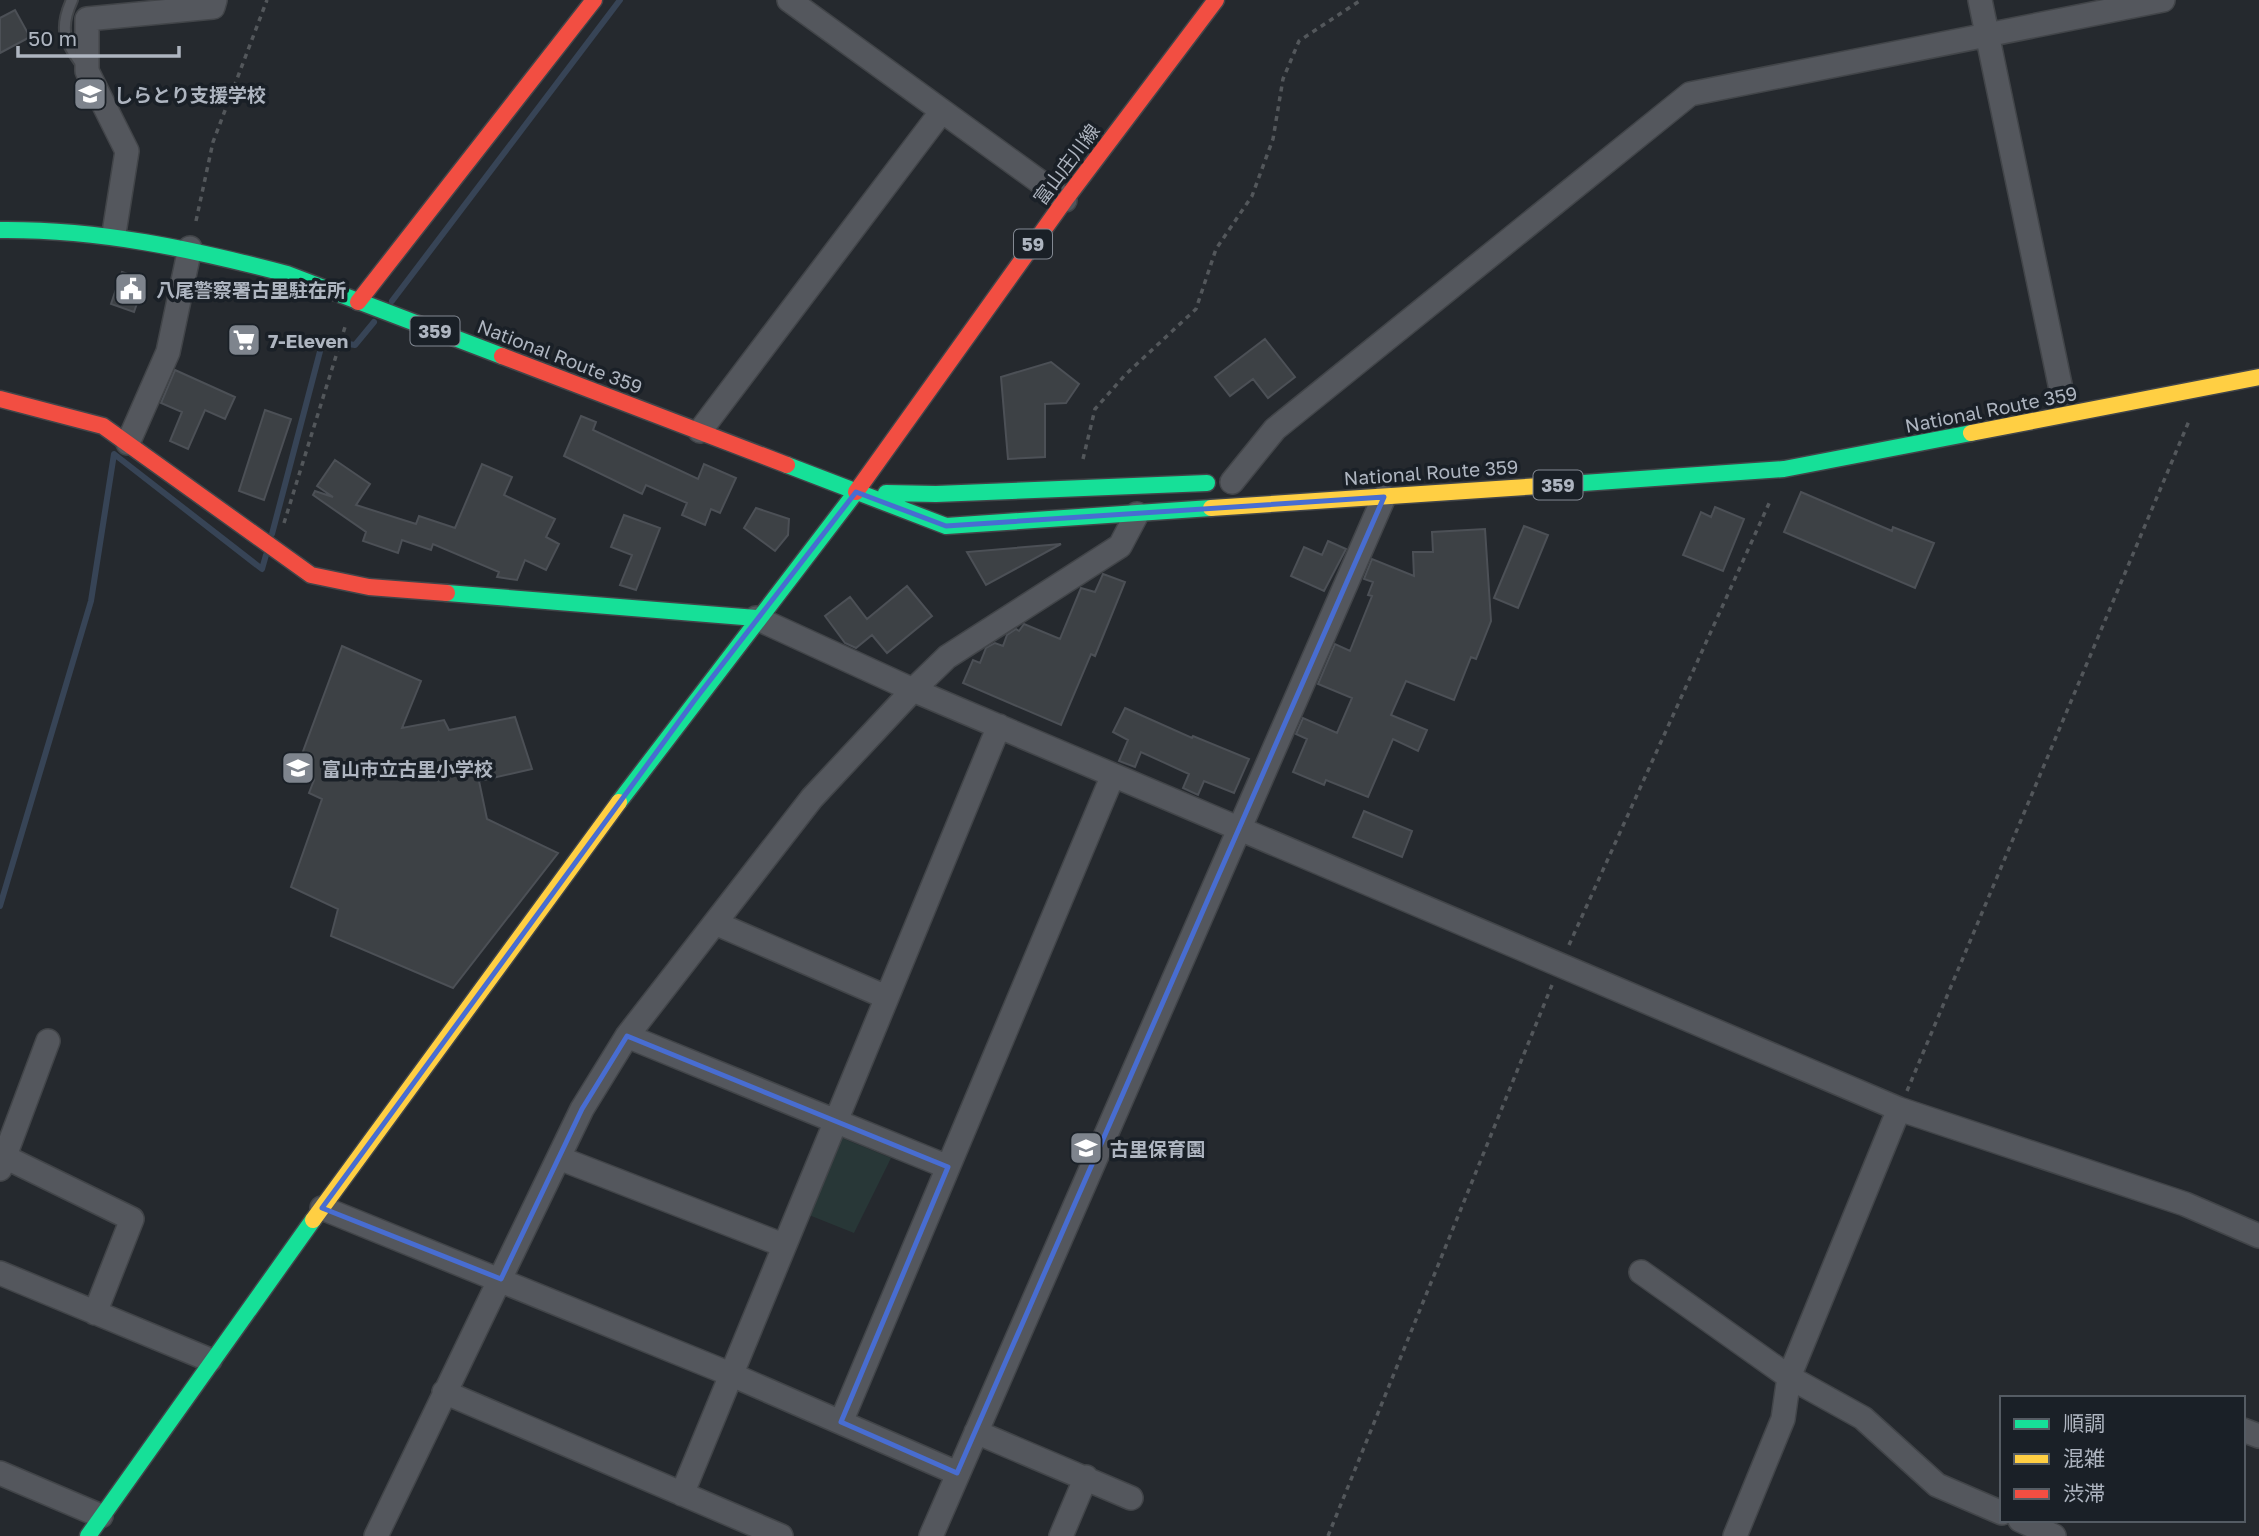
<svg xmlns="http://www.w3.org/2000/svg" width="2259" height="1536" viewBox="0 0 2259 1536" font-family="'Golos Text','Noto Sans JP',sans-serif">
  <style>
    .green { fill: #283737 }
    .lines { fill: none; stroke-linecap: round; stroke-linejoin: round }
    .stream { stroke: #374456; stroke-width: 6 }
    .building { fill: #3d4145; stroke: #4c5056; stroke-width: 2 }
    .lane-casing { stroke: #424549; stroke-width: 14 }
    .street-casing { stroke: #424549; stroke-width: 26 }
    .fast-casing { stroke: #424549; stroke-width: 19 }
    .slow-casing { stroke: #424549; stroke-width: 19 }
    .jam-casing { stroke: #424549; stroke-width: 19 }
    .path { stroke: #53575b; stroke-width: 3.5; stroke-dasharray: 5 5; stroke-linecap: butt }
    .lane { stroke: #54575d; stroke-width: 10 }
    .street { stroke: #54575d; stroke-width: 23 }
    .fast { stroke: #16e098; stroke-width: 16 }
    .slow { stroke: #ffcf43; stroke-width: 16 }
    .jam { stroke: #f24e42; stroke-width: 16 }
    .marked { fill: none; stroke: #486dd1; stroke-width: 5; stroke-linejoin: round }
    .labels { text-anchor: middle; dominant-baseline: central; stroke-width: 7; stroke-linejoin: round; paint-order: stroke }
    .shield { fill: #1a2027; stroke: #828892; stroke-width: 2 }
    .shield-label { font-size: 18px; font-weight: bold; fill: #aeb5c0 }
    .poi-label { font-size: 19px; font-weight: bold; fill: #aeb5c0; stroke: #1a2027; text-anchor: start }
    .street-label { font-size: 19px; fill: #aeb5c0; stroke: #1a2027 }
  </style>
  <rect width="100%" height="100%" fill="#25292e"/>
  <path class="green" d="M 842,1138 L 891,1158 L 854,1233 L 809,1215 Z"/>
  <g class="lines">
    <path class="stream" d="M 392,301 L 620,0
      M 272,534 L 323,340 L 355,345 L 374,322
      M 0,906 L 91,601 L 114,454 L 262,569 L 266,555"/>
  </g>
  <path class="building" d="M 15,10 L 30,37 L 0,53 L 0,18 Z
    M 122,272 L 145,280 L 134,312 L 111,304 Z
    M 1265,339 L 1295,377 L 1268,398 L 1253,379 L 1230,396 L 1215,377 Z
    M 1051,362 L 1079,384 L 1066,403 L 1045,404 L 1045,457 L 1008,459 L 1001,377 Z
    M 175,370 L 235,397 L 225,419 L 205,410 L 188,449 L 170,441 L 182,412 L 161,403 Z
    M 265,410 L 291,419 L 264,500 L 239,491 Z
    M 581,416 L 596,422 L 593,430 L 698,479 L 704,464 L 736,478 L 720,513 L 711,509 L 705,525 L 682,515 L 687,503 L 646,485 L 642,494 L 564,456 Z
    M 335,460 L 370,484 L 356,505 L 416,524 L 419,516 L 455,528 L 482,464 L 512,477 L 504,495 L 555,519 L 546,537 L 559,544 L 546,570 L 525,560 L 517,580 L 497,577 L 499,572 L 433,544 L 431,550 L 402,540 L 398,553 L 363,541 L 366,532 L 313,495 L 315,491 L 333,497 L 317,486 Z
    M 1801,492 L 1892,531 L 1893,527 L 1934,543 L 1915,588 L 1784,532 Z
    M 1715,507 L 1744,519 L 1723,571 L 1683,555 L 1701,512 L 1711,517 Z
    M 756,508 L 789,519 L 788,535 L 775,551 L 744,528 Z
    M 624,515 L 660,528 L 636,590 L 620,585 L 632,555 L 611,547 Z
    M 1524,526 L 1548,535 L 1518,608 L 1494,598 Z
    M 1485,529 L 1491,621 L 1476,659 L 1471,657 L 1454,700 L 1406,681 L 1391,715 L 1427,730 L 1418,751 L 1393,739 L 1368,797 L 1326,780 L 1324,785 L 1293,772 L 1307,739 L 1296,734 L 1303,718 L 1337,733 L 1352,698 L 1318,684 L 1335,644 L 1350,651 L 1372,596 L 1368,595 L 1373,582 L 1364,579 L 1372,559 L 1414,576 L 1413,552 L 1433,552 L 1432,532 Z
    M 1328,541 L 1346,549 L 1324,591 L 1291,576 L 1304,547 L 1322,555 Z
    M 1061,544 L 986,585 L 967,552 Z
    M 1103,574 L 1125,582 L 1095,656 L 1091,654 L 1061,725 L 963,683 L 973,660 L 980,663 L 986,648 L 995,643 L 1003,646 L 1007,635 L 1016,629 L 1019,631 L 1024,624 L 1060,639 L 1081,588 L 1095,592 Z
    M 907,586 L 932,616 L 887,653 L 872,635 L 856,648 L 845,643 L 825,616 L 850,597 L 867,619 Z
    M 342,646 L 421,681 L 402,728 L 444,720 L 449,730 L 515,717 L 532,769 L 479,781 L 487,819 L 558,853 L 453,988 L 331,936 L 338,909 L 291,887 L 322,799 L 309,793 L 314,780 L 295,773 Z
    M 1125,708 L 1192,738 L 1193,736 L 1249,759 L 1234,793 L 1204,781 L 1198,795 L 1183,788 L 1189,774 L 1141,752 L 1135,767 L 1119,761 L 1128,740 L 1113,732 Z
    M 1364,811 L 1412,831 L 1402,857 L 1353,837 Z"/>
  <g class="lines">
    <defs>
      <path id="lane" d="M 72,0 C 59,29 64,41 83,66"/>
      <path id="street" d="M 789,0 L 1065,200
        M 1980,0 L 2062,394
        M 114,233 L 127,151 L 87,71 L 87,19 L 213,7 L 215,0
        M 700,431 L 942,111
        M 128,443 L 168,352 L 190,248
        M 1232,482 L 1275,429 L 1690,94 L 2163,0
        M 756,618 L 913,690 L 1899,1109 L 2185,1204 L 2259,1236
        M 715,923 L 886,997
        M 627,1036 L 948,1167
        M 5,1157 L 132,1219 L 95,1313
        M 559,1158 L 783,1245
        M 0,1169 L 48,1041
        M 322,1208 L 730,1374 L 957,1473
        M 1641,1272 L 1789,1377 L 1863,1418 L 1937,1485 L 2002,1513
        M 0,1273 L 210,1360
        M 444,1392 L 781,1536
        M 841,1422 L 1113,775
        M 2243,1430 L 2259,1436
        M 976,1432 L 1131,1498
        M 0,1473 L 101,1516
        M 682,1494 L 999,726
        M 2020,1520 L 2054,1536
        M 376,1536 L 582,1109 L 627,1036 L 812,798 L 913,690 L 947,657 L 1120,546 L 1137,514
        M 931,1536 L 1384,497
        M 1061,1536 L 1086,1477
        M 1735,1536 L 1783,1419 L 1789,1377 L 1899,1109"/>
      <path id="fast" d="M 0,230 C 99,229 192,249 287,274 L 502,356
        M 787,465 L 946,526 L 1211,508
        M 1540,486 L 1784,469 L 1971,433
        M 886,493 L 936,494 L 1207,483
        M 447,593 L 756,618
        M 619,802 L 856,492
        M 88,1536 L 313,1220"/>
      <path id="slow" d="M 1971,433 L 2259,377
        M 1211,508 L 1540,486
        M 313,1220 L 619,802"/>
      <path id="jam" d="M 358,302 L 594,0
        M 502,356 L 787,465
        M 0,399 L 103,426 L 311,575 L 369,587 L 447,593
        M 856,492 L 1065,200 L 1216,0"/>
    </defs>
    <use href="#lane" class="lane-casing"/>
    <use href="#street" class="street-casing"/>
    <use href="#fast" class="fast-casing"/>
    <use href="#slow" class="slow-casing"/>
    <use href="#jam" class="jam-casing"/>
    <path class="path" d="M 196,221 L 213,142 L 267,0
      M 1083,459 L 1095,409 L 1125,375 L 1196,309 L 1216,249 L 1252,196 L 1273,139 L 1283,79 L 1299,41 L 1361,0
      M 284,523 L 345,327
      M 1569,945 L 1771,499
      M 1907,1091 L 2189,421
      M 1328,1536 L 1552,985"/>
    <use href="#lane" class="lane"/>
    <use href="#street" class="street"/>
    <use href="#fast" class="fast"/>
    <use href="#slow" class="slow"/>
    <use href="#jam" class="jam"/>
  </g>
  <path class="marked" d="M 856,492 L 946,526 L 1384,497 L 957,1473 L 841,1422 L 948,1167 L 627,1036 L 582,1109 L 501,1279 L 322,1208 L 694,701 Z"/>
  <defs>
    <symbol id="school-square" viewBox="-11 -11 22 22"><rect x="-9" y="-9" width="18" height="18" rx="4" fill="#7e848d" stroke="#1a2027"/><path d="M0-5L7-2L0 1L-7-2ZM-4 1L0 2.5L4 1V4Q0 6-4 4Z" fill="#fff"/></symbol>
    <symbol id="civic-square" viewBox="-11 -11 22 22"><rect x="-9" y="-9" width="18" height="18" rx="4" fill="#7e848d" stroke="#1a2027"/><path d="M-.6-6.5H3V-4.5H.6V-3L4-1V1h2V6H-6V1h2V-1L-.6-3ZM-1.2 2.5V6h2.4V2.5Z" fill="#fff"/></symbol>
    <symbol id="supermarket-square" viewBox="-11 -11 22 22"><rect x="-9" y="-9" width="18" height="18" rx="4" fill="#7e848d" stroke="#1a2027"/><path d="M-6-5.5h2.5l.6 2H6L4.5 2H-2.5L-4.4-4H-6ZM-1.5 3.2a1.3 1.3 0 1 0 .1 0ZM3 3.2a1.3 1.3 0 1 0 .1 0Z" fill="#fff"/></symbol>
  </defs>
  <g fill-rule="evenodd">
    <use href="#school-square" x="71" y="75" width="38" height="38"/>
    <use href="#civic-square" x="112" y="270" width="38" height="38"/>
    <use href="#supermarket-square" x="225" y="321" width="38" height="38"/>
    <use href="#school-square" x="279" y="749" width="38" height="38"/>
    <use href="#school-square" x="1067" y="1129" width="38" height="38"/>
  </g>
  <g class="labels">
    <g class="shield">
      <rect x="1014" y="229.5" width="38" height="29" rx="5"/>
      <rect x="410.5" y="316.5" width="49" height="29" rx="5"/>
      <rect x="1533.5" y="470.5" width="49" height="29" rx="5"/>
    </g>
    <g class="shield-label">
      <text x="1033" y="244">59</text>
      <text x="435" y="331">359</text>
      <text x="1558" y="485">359</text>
    </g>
    <g class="poi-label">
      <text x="114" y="94">しらとり支援学校</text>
      <text x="156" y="289">八尾警察署古里駐在所</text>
      <text x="268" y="340">7-Eleven</text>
      <text x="322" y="768">富山市立古里小学校</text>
      <text x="1110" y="1148">古里保育園</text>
    </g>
    <g class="street-label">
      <text transform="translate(1066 164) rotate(-53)">富山庄川線</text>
      <text transform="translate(560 356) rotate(21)">National Route 359</text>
      <text transform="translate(1991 409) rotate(-11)">National Route 359</text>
      <text transform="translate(1431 472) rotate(-4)">National Route 359</text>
    </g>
  </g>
  <rect x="2000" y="1396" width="245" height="126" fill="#1a2027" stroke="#555c64" stroke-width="2"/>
  <rect x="2014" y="1419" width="35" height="10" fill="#16e098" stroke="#555c64" stroke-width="2"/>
  <text x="2063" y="1431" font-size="21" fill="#aeb5c0">順調</text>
  <rect x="2014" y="1454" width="35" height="10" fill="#ffcf43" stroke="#555c64" stroke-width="2"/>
  <text x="2063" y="1466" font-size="21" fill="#aeb5c0">混雑</text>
  <rect x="2014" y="1489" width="35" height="10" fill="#f24e42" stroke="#555c64" stroke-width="2"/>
  <text x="2063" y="1501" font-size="21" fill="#aeb5c0">渋滞</text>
  <path d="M18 46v10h161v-10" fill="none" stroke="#aeb5c0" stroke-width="3.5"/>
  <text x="28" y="46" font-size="21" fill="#aeb5c0" stroke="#1a2027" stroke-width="5" paint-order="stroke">50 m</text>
</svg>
